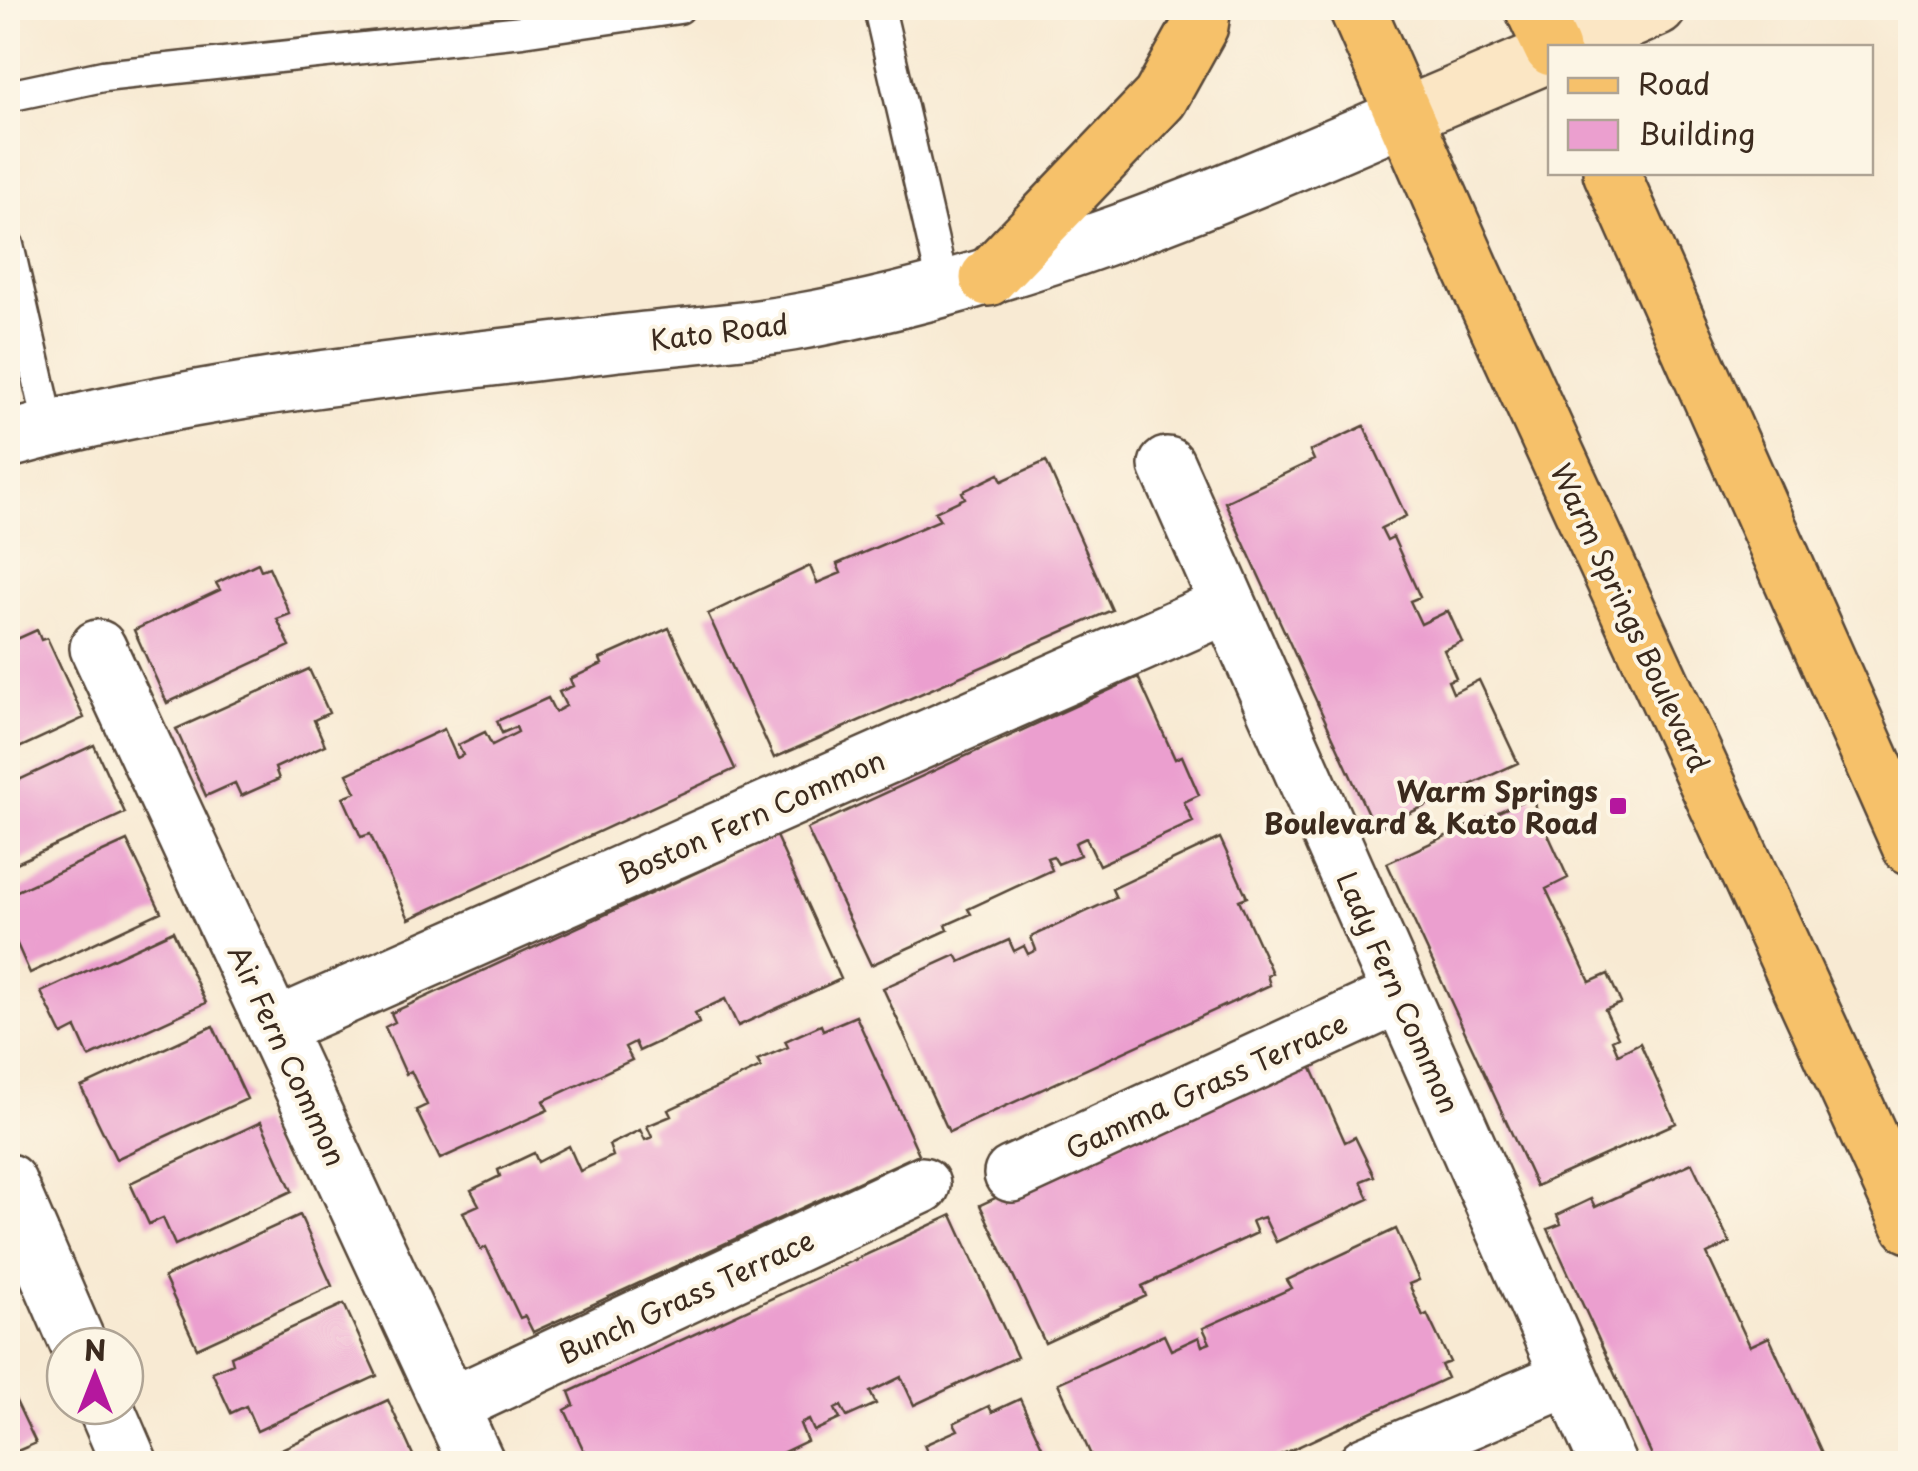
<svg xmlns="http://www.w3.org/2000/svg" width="1918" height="1471" viewBox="0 0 1918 1471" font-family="'Playpen Sans',sans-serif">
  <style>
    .building { fill: #eb9fcf }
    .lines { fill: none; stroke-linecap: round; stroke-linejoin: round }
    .service-casing { stroke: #574739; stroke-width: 35 }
    .minor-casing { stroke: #574739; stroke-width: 60 }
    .tertiary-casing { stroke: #574739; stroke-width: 60 }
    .secondary-casing { stroke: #574739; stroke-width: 60 }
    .primary-casing { stroke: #574739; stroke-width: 60 }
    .service { stroke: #fff; stroke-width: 30 }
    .minor { stroke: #fff; stroke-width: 55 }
    .tertiary { stroke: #fff; stroke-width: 55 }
    .secondary { stroke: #fbe6c4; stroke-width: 55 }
    .primary { stroke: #f6c16b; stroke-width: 55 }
    .poi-dot { fill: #b5179e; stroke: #fcf5e5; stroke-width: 4 }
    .labels { text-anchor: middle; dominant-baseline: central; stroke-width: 8; stroke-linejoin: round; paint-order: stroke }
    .street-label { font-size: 28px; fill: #3b2a1e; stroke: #fcf5e5 }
    .poi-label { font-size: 28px; font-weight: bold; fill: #3b2a1e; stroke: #fcf5e5; text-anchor: end }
  </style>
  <rect width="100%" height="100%" fill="#fcf5e5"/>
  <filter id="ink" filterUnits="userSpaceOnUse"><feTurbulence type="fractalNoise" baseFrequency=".01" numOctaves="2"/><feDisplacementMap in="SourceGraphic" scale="20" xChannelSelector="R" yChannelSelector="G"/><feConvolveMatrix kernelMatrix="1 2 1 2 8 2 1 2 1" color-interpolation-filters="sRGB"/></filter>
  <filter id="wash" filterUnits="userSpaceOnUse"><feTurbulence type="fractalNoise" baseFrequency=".0048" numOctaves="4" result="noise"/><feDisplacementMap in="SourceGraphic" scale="40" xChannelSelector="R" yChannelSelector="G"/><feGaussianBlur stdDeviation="2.25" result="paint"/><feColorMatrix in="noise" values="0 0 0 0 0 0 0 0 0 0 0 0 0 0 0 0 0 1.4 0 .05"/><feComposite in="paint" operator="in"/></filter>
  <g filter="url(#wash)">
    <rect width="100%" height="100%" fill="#f8ead3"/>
    <g id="blocks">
      <path class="building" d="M 1364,426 L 1406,516 L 1381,528 L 1387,540 L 1393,537 L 1420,597 L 1410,601 L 1421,624 L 1448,611 L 1462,642 L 1444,650 L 1456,678 L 1448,681 L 1453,693 L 1479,680 L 1518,763 L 1375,829 L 1225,502 L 1314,460 L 1310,451 Z
        M 1046,461 L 1112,610 L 774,758 L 708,614 L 810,566 L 817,583 L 841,573 L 837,564 L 940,520 L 935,512 L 965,498 L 962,492 L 999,474 L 1002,481 Z
        M 258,563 L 261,570 L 269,567 L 290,614 L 277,619 L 290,646 L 167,703 L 134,630 L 220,590 L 216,583 Z
        M 669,628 L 735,769 L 409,919 L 370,834 L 361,837 L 343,797 L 356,792 L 347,774 L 444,729 L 457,758 L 463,755 L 458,745 L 485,732 L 492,745 L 518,732 L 516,727 L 502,733 L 497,721 L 548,698 L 555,712 L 566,706 L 559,692 L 573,686 L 570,679 L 602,664 L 600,659 Z
        M 37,630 L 41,640 L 47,638 L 84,718 L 8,753 L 8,657 L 13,655 L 8,643 Z
        M 309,669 L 329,713 L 314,720 L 325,745 L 275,768 L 279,779 L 241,796 L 235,783 L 206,796 L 176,729 Z
        M 1138,677 L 1175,759 L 1182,756 L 1199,795 L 1184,802 L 1193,822 L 1099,865 L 1086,838 L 1075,843 L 1080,855 L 1058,864 L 1053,856 L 1047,858 L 1052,870 L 968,909 L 971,914 L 946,925 L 948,930 L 871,965 L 807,829 Z
        M 94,745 L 125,813 L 8,867 L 8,785 Z
        M 1531,797 L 1568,878 L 1546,889 L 1590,982 L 1608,974 L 1621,1003 L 1605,1010 L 1618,1037 L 1612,1040 L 1618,1054 L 1640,1043 L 1676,1123 L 1536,1186 L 1387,863 Z
        M 776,836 L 841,979 L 738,1026 L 725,999 L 695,1013 L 699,1023 L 639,1051 L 635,1042 L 625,1047 L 632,1060 L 543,1101 L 548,1110 L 440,1159 L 416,1110 L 427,1105 L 411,1071 L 406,1074 L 385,1027 L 395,1022 L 391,1013 Z
        M 1220,838 L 1247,897 L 1239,900 L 1272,973 L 1267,975 L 1270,985 L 949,1132 L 883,988 L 956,955 L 960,962 L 1009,940 L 1014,951 L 1024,946 L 1028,954 L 1036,950 L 1031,937 L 1116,898 L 1112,889 Z
        M 127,841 L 161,912 L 30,973 L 8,924 L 8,895 Z
        M 173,931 L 206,1003 L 89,1057 L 76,1028 L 62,1035 L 41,992 Z
        M 856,1016 L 919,1154 L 533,1332 L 525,1316 L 520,1318 L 486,1247 L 481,1250 L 463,1212 L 479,1205 L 471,1190 L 500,1176 L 498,1170 L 534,1153 L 538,1162 L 569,1146 L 580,1171 L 613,1156 L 609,1145 L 640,1130 L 645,1140 L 652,1137 L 647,1126 L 671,1116 L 668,1110 L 761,1067 L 757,1060 L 788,1047 L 785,1041 L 821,1025 L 823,1030 Z
        M 213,1026 L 247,1099 L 116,1159 L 81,1087 Z
        M 1306,1055 L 1345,1142 L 1355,1137 L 1374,1176 L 1361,1181 L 1369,1199 L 1276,1242 L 1264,1217 L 1252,1221 L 1257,1233 L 1142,1286 L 1146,1296 L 1045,1343 L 980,1205 Z
        M 261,1122 L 292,1191 L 175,1245 L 163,1218 L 149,1224 L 130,1183 Z
        M 1692,1163 L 1730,1243 L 1707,1254 L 1750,1346 L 1769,1337 L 1827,1464 L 1656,1464 L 1548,1229 L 1561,1224 L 1557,1215 L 1591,1199 L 1595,1207 Z
        M 300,1215 L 332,1286 L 197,1348 L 164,1277 Z
        M 952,1215 L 1017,1357 L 914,1405 L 901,1377 L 870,1392 L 876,1404 L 847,1417 L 841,1406 L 835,1409 L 840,1419 L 814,1431 L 809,1420 L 800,1424 L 807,1441 L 759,1464 L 590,1464 L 565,1410 L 574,1405 L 569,1392 Z
        M 1396,1229 L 1419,1280 L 1409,1284 L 1423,1316 L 1427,1314 L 1450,1362 L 1441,1365 L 1447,1378 L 1261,1464 L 1095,1464 L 1058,1383 L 1164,1335 L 1171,1350 L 1199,1337 L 1202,1346 L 1210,1343 L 1203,1328 L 1292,1288 L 1287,1280 Z
        M 344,1304 L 377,1376 L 257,1431 L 246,1406 L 231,1413 L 212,1372 L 233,1363 L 231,1356 Z
        M 14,1397 L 36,1443 L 8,1455 L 8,1400 Z
        M 1020,1399 L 1050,1464 L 901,1464 L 927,1452 L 924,1445 L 958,1430 L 954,1423 L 989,1406 L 992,1412 Z
        M 388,1400 L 417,1464 L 249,1464 Z
        M 1478,1448 L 1482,1459 L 1487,1457 L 1490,1464 L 1445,1464 Z"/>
    </g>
  </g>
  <g filter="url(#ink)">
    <use href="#blocks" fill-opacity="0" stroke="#574739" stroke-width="2.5"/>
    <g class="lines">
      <defs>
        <path id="service" d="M 879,8 L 944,289
          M 8,96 L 103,76 L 522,31 L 679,8
          M 8,245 L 50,429"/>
        <path id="minor" d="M 1167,465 L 1608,1464
          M 98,648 L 477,1464
          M 275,1027 L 1228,605
          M 1012,1174 L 1401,995
          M 8,1182 L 79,1346
          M 105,1406 L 130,1464
          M 450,1406 L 922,1185
          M 1366,1464 L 1569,1378"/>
        <path id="tertiary" d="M 8,440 C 203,386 410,368 611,344 C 670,337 731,333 791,323 C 1005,286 1206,203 1404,116"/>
        <path id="secondary" d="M 1566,48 L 1658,8
          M 1404,116 L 1550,54"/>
        <path id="primary" d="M 1357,8 L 1471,268 L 1910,1225
          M 1533,8 L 1552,48
          M 1611,172 L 1910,846
          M 988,278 L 1160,98 L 1200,26 L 1203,8"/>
      </defs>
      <use href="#service" class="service-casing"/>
      <use href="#minor" class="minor-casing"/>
      <use href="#tertiary" class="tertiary-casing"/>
      <use href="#secondary" class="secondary-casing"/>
      <use href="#primary" class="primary-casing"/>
      <use href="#service" class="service"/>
      <use href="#minor" class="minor"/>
      <use href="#tertiary" class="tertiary"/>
      <use href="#secondary" class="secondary"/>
      <use href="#primary" class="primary"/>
    </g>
  </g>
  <rect class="poi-dot" x="1608" y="796" width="20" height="20" rx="5"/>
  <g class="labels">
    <g class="street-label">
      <text transform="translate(719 331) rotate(-7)">Kato Road</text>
      <text transform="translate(1631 617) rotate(65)">Warm Springs Boulevard</text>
      <text transform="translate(751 816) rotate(-24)">Boston Fern Common</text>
      <text transform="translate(1399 992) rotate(66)">Lady Fern Common</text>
      <text transform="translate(288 1055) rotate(65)">Air Fern Common</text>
      <text transform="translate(1206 1085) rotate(-25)">Gamma Grass Terrace</text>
      <text transform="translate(686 1296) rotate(-25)">Bunch Grass Terrace</text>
    </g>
    <g class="poi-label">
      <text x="1598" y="790">Warm Springs<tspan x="1598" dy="32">Boulevard &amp; Kato Road</tspan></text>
    </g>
  </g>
  <rect width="1918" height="1471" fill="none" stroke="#fcf5e5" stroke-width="40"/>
  <rect x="1548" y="45" width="325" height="130" fill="#fcf5e5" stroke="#afa495" stroke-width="2.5"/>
  <rect x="1568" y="78" width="50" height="15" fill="#f6c16b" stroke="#afa495" stroke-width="2.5"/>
  <text x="1638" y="95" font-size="30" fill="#3b2a1e">Road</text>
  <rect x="1568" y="120" width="50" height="30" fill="#eb9fcf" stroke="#afa495" stroke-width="2.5"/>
  <text x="1638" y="145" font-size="30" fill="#3b2a1e">Building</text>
  <g transform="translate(95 1376)"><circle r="48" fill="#fcf5e5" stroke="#afa495" stroke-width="2.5"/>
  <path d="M0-8L18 38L0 25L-18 38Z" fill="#b5179e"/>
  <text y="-15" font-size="28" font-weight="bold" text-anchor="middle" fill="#3b2a1e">N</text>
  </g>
</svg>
